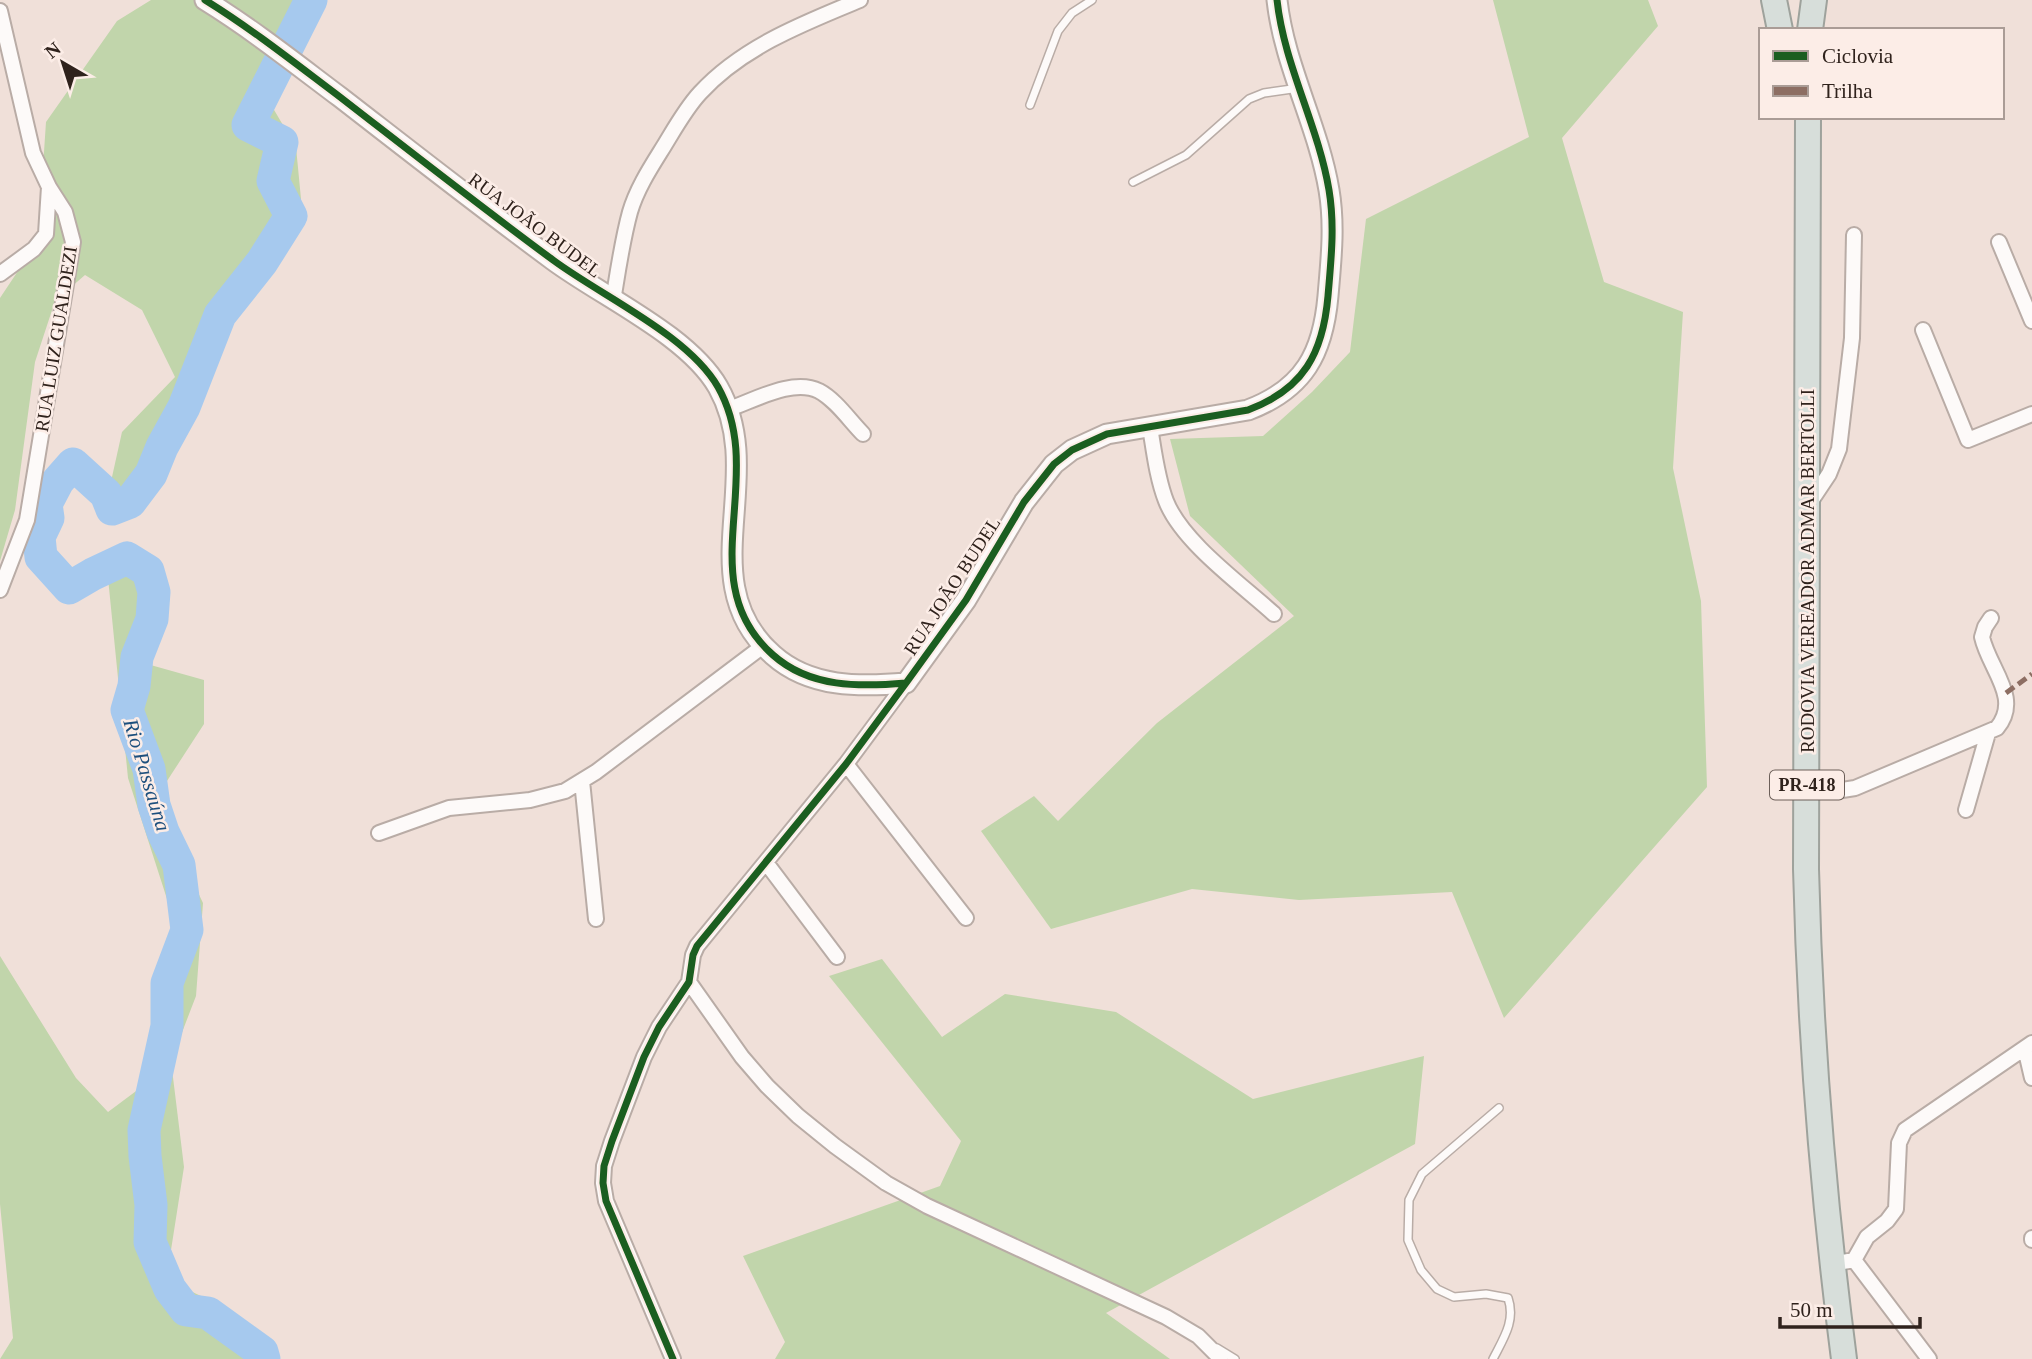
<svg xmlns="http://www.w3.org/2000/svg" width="2032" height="1359" viewBox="0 0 2032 1359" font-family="Georgia,serif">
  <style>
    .green { fill: #c1d5ab }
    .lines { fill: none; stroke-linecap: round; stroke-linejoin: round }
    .river { stroke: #a6c9ee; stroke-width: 33 }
    .service-casing { stroke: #b9aca6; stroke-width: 10 }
    .minor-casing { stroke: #b9aca6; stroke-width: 18 }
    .tertiary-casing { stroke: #b9aca6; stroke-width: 23 }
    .trunk-casing { stroke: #9ea29c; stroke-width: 28 }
    .service { stroke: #fdfaf9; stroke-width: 7 }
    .minor { stroke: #fdfaf9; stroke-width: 14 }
    .tertiary { stroke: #fdfaf9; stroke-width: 19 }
    .trunk { stroke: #d7deda; stroke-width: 24 }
    .quiet { stroke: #8d6e63; stroke-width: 5; stroke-dasharray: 10 5; stroke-linecap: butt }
    .cycleway-casing { stroke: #fcede7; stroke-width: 11 }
    .cycleway { stroke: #1b5e20; stroke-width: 7 }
    .labels { text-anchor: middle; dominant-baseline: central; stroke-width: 5; stroke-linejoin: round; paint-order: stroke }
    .shield { fill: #fcede7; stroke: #6c5f59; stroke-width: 2 }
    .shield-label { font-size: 18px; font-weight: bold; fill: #2f221c }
    .street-label { font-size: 19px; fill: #2f221c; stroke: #fcede7 }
    .water-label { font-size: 21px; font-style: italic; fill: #1d4f7d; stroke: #fcede7 }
  </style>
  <rect width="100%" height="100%" fill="#f0e0d9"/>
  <path class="green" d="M 151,0 L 310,0 L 306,14 L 264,93 L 296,147 L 301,199 L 211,333 L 171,444 L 141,493 L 110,486 L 122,432 L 175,377 L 142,310 L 85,275 L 55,301 L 35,362 L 15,510 L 0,561 L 0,298 L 38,241 L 46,122 L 117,21 Z
    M 1493,0 L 1648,0 L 1658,26 L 1562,138 L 1604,282 L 1683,312 L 1673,468 L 1701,601 L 1707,787 L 1504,1018 L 1452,892 L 1299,900 L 1192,889 L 1051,929 L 981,831 L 1034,796 L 1058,821 L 1157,723 L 1294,616 L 1190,516 L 1170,439 L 1263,436 L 1312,392 L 1350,352 L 1366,219 L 1529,137 Z
    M 107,568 L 154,579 L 147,664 L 204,680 L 204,724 L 154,801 L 203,903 L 196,996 L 171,1061 L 184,1167 L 171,1250 L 180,1286 L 228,1309 L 269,1359 L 0,1359 L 13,1338 L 0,1204 L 0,956 L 76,1078 L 108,1112 L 167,1068 L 181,1013 L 177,930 L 128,778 Z
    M 882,959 L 942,1037 L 1005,994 L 1116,1012 L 1253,1099 L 1424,1056 L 1415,1144 L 1106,1313 L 1170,1359 L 775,1359 L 785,1342 L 743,1256 L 940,1186 L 961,1141 L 829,976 Z"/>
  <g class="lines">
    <path class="river" d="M 264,1359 L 262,1352 L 208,1313 L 186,1310 L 170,1289 L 150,1242 L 151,1205 L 145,1156 L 144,1130 L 167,1026 L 167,983 L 187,930 L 179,865 L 163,832 L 154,805 L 149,769 L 127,710 L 134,686 L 137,657 L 152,619 L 154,592 L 148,571 L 127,558 L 93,574 L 69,588 L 41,557 L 39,537 L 48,518 L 46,504 L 58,481 L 73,464 L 106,494 L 112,509 L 130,502 L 151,474 L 162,447 L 184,407 L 220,315 L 262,262 L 291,216 L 273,181 L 282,142 L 248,125 L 311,0"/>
    <defs>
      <path id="service" d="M 1030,105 L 1058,31 L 1072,13 L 1092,0
        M 1133,182 L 1186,155 L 1249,99 L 1264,93 L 1299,88
        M 1217,1348 L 1235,1359
        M 1493,1359 C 1503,1339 1516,1321 1508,1298 L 1486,1294 L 1454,1297 L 1437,1289 L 1421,1270 L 1408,1240 L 1409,1200 L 1422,1174 L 1499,1108"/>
      <path id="minor" d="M 0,11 L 33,153 L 49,187 L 65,212 L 73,242 L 27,520 L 0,590
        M 1999,242 L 2032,321
        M 0,274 L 34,249 L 46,234 L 49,187
        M 613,301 C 618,271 622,241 630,212 C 637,188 651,167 664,146 C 675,128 686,108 700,93 C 742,47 804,23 860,0
        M 1923,330 L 1968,440 L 2032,414
        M 729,409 C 755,400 793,378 819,391 C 836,400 850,421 863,434
        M 1150,427 C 1154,451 1157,478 1166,501 C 1182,542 1241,584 1274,614
        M 1809,504 L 1829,474 L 1839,449 L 1852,338 L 1854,235
        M 846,764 L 966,918
        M 582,781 L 596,919
        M 1807,788 L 1836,791 L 1855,788 L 1997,728 C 2022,698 1989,669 1982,637 L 1985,627 L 1991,618
        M 1966,810 L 1988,733
        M 379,833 L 449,808 L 530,800 L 565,791 L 596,772 L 763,646
        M 767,864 L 837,957
        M 689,982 L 742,1057 L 767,1086 L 798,1116 L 835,1146 L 886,1183 L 927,1206 L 1166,1317 L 1198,1336 L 1221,1359
        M 2025,1048 L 2032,1078
        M 2032,1240 L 2032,1238
        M 1854,1260 L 1929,1359
        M 1832,1264 L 1854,1260 L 1867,1237 L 1887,1221 L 1896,1209 L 1899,1143 L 1905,1130 L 2032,1043
        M 673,1359 L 606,1201 L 603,1183 L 604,1166 L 612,1141 L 644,1057 L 659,1027 L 689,982 L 693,955 L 697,946 L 846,764 L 906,683"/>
      <path id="tertiary" d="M 205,0 C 252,29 296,64 340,97 C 411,152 481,207 553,260 C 603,297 688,335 718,387 C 769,477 689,581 773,655 C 810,688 860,687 906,683 L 966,600 L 1024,502 L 1054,464 L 1072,450 L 1107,434 L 1248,410 C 1304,389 1323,353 1328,296 C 1331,260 1335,226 1329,190 C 1318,125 1284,65 1277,0"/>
      <path id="trunk" d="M 1774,0 L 1780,30
        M 1810,30 L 1814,0
        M 1808,117 L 1806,869 C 1810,1033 1823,1196 1844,1359"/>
    </defs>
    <use href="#service" class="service-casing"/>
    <use href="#minor" class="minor-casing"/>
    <use href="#tertiary" class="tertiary-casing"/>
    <use href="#trunk" class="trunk-casing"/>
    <use href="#service" class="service"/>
    <use href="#minor" class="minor"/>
    <use href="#tertiary" class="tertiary"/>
    <use href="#trunk" class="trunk"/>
    <path class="quiet" d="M 2006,693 L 2032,674"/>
    <defs>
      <path id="cycleway" d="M 205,0 C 252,29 296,64 340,97 C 411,152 481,207 553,260 C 603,297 688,335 718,387 C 769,477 689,581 773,655 C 810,688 860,687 906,683 L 966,600 L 1024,502 L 1054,464 L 1072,450 L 1107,434 L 1248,410 C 1304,389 1323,353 1328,296 C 1331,260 1335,226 1329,190 C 1318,125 1284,65 1277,0
        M 673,1359 L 606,1201 L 603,1183 L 604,1166 L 612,1141 L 644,1057 L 659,1027 L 689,982 L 693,955 L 697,946 L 846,764 L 906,683"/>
    </defs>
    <use href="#cycleway" class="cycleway-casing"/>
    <use href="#cycleway" class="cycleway"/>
  </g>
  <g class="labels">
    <rect class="shield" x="1770" y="770.5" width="74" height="29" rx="5"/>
    <g class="shield-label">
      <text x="1807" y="785">PR-418</text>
    </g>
    <g class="street-label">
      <text transform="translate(535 225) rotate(37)">RUA JOÃO BUDEL</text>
      <text transform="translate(56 339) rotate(-81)">RUA LUIZ GUALDEZI</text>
      <text transform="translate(1807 571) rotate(-90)">RODOVIA VEREADOR ADMAR BERTOLLI</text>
      <text transform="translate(952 586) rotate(-57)">RUA JOÃO BUDEL</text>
    </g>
    <g class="water-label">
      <text transform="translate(147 775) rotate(73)">Rio Passaúna</text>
    </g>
  </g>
  <rect x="1759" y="28" width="245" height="91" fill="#fcede7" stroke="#aa9c96" stroke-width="2"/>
  <rect x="1773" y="51" width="35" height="10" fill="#1b5e20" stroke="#aa9c96" stroke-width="2"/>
  <text x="1822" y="63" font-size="21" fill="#2f221c">Ciclovia</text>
  <rect x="1773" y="86" width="35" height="10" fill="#8d6e63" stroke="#aa9c96" stroke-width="2"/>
  <text x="1822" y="98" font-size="21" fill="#2f221c">Trilha</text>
  <g transform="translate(63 63) rotate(321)" stroke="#fcede7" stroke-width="5" paint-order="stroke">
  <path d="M0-5L12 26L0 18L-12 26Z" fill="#2f221c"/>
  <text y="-10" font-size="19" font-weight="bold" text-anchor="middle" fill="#2f221c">N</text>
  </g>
  <path d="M1780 1317v10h140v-10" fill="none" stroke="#2f221c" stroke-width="3.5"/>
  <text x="1790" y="1317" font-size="21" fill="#2f221c" stroke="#fcede7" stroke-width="5" paint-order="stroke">50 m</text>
</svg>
